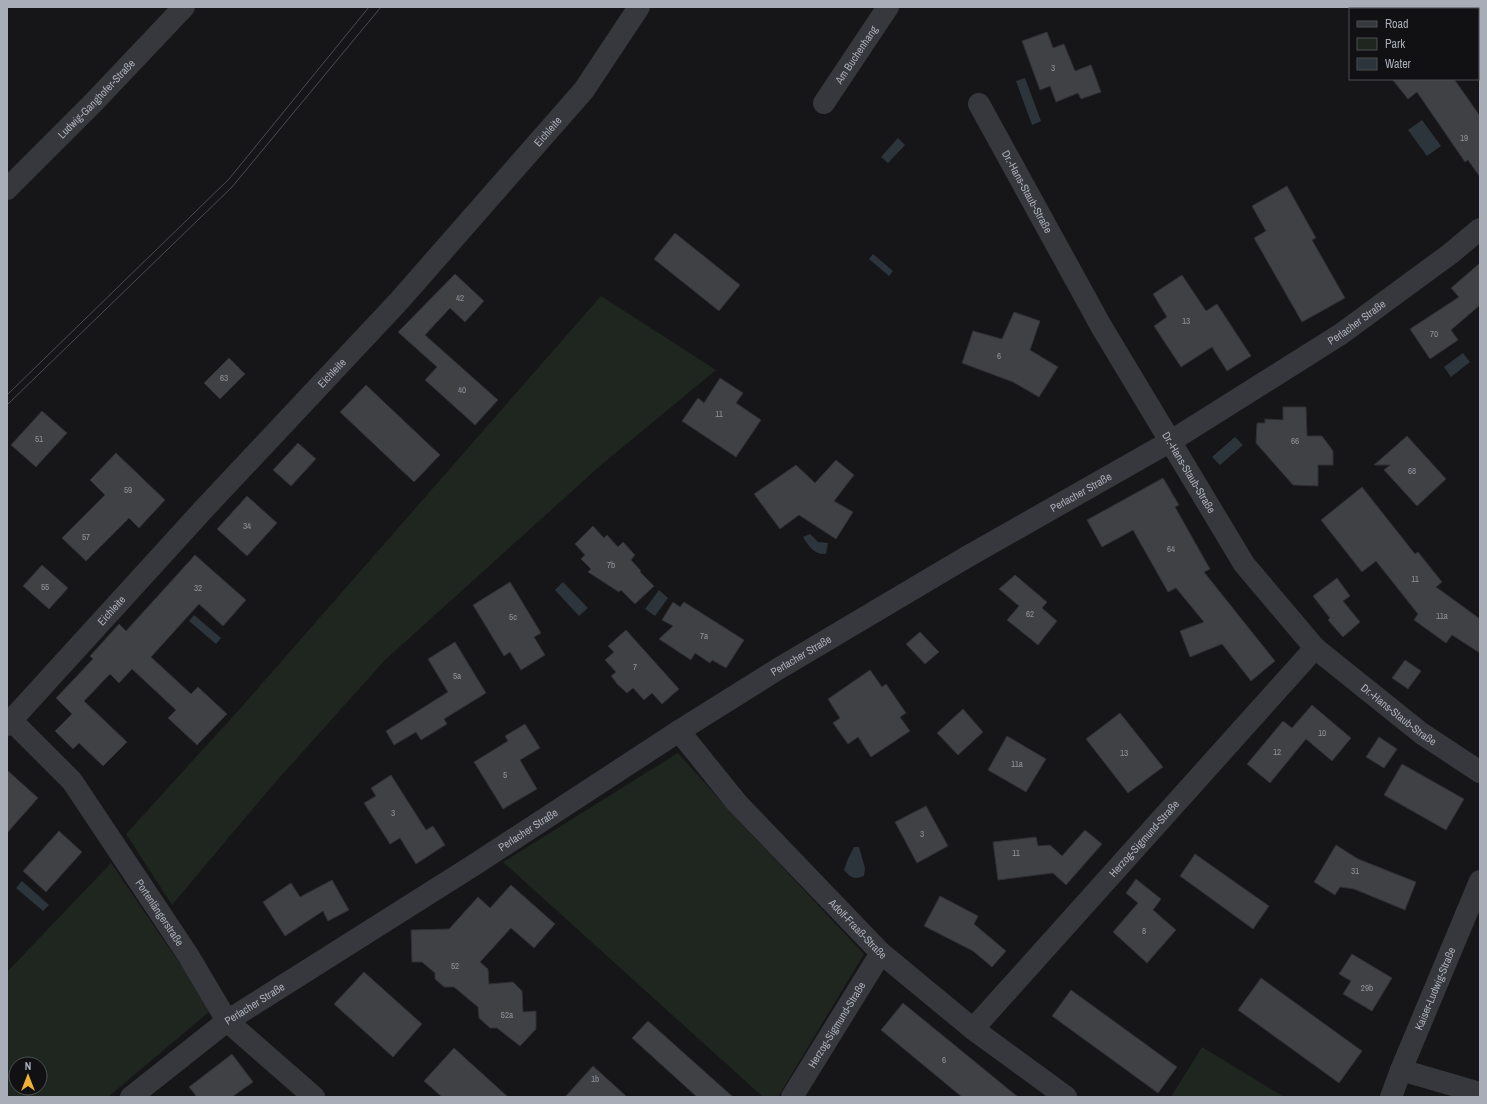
<svg xmlns="http://www.w3.org/2000/svg" width="1487" height="1104" viewBox="0 0 1487 1104" font-family="'Archivo Narrow',sans-serif">
  <style>
    .green { fill: #1e261f; fill-rule: evenodd }
    .water { fill: #2c353c }
    .building { fill: #404145; stroke: #303034 }
    .lines { fill: none; stroke-linecap: round; stroke-linejoin: round }
    .minor { stroke: #37383d; stroke-width: 22 }
    .tram { stroke: #4a4c52; stroke-width: 1 }
    .labels { text-anchor: middle; dominant-baseline: central; stroke-width: 4; stroke-linejoin: round; paint-order: stroke }
    .number-label { font-size: 9px; fill: #8e929b }
    .street-label { font-size: 11px; fill: #a8adb8; stroke: #111113 }
  </style>
  <rect width="100%" height="100%" fill="#161618"/>
  <path class="green" d="M 601,296 L 716,370 L 601,465 L 385,660 L 272,786 L 172,905 L 126,834 L 246,702 Z
    M 678,753 L 737,819 L 864,954 L 778,1097 L 763,1097 L 503,862 Z
    M 111,863 L 185,971 L 209,1012 L 108,1097 L 7,1097 L 7,972 ZM 16,1064 L 40,1064 L 40,1088 L 16,1088 Z
    M 1202,1047 L 1284,1097 L 1171,1097 Z"/>
  <path class="water" d="M 1025,78 L 1041,121 L 1032,125 L 1016,81 Z
    M 1422,120 L 1441,146 L 1427,156 L 1408,130 Z
    M 898,138 L 905,145 L 888,163 L 881,157 Z
    M 873,254 L 893,271 L 889,276 L 869,259 Z
    M 1463,353 L 1470,362 L 1451,377 L 1444,367 Z
    M 1235,437 L 1243,445 L 1220,465 L 1212,457 Z
    M 810,534 L 818,542 L 828,543 L 826,554 C 814,555 809,546 803,537 Z
    M 563,582 L 588,608 L 579,616 L 555,590 Z
    M 659,590 L 668,598 L 655,616 L 645,609 Z
    M 194,615 L 221,638 L 216,644 L 189,621 Z
    M 854,847 L 859,847 L 865,868 L 864,876 C 854,880 851,878 844,870 L 847,861 Z
    M 22,881 L 49,905 L 43,911 L 16,888 Z"/>
  <path class="building" d="M 1047,32 L 1053,48 L 1064,44 L 1075,71 L 1091,65 L 1101,92 L 1081,99 L 1078,93 L 1056,102 L 1050,86 L 1040,90 L 1022,41 Z
    M 1392,79 L 1454,79 L 1480,116 L 1480,177 L 1468,160 L 1465,162 L 1417,92 L 1408,99 Z
    M 1287,186 L 1316,238 L 1312,240 L 1345,298 L 1302,322 L 1254,238 L 1266,231 L 1252,206 Z
    M 675,233 L 740,285 L 719,311 L 654,259 Z
    M 1480,263 L 1480,305 L 1451,330 L 1458,340 L 1430,359 L 1410,329 L 1459,297 L 1451,288 Z
    M 455,274 L 484,301 L 465,322 L 450,308 L 425,335 L 498,400 L 475,425 L 425,380 L 437,367 L 398,332 Z
    M 1182,275 L 1206,311 L 1217,304 L 1251,356 L 1227,371 L 1212,347 L 1181,367 L 1154,326 L 1167,317 L 1153,294 Z
    M 1014,312 L 1040,321 L 1030,350 L 1058,367 L 1039,397 L 1013,382 L 962,363 L 973,331 L 1002,339 Z
    M 229,358 L 245,374 L 220,399 L 204,383 Z
    M 720,378 L 743,393 L 736,403 L 761,420 L 736,457 L 682,421 L 698,398 L 704,403 Z
    M 366,385 L 440,455 L 414,482 L 340,412 Z
    M 1283,407 L 1306,407 L 1307,436 L 1322,436 L 1333,451 L 1333,465 L 1318,465 L 1318,486 L 1293,485 L 1256,443 L 1257,423 L 1265,423 L 1265,419 L 1283,420 Z
    M 42,411 L 67,433 L 36,467 L 11,445 Z
    M 1407,436 L 1446,479 L 1417,506 L 1384,470 L 1390,465 L 1374,465 Z
    M 298,443 L 316,459 L 291,486 L 273,470 Z
    M 116,453 L 165,500 L 139,528 L 129,518 L 86,561 L 62,538 L 105,495 L 90,480 Z
    M 836,460 L 854,475 L 834,501 L 853,512 L 836,539 L 799,515 L 780,529 L 754,494 L 796,465 L 815,483 Z
    M 1163,478 L 1179,505 L 1175,507 L 1210,569 L 1204,572 L 1275,661 L 1251,681 L 1222,644 L 1190,657 L 1180,631 L 1204,622 L 1176,588 L 1168,592 L 1133,530 L 1102,547 L 1087,520 Z
    M 1362,487 L 1415,554 L 1418,552 L 1442,582 L 1436,587 L 1480,619 L 1480,653 L 1452,635 L 1446,643 L 1414,620 L 1418,614 L 1376,561 L 1362,572 L 1321,520 Z
    M 247,496 L 277,523 L 247,556 L 217,529 Z
    M 593,526 L 604,538 L 607,535 L 618,547 L 623,542 L 635,555 L 631,560 L 641,571 L 640,572 L 654,586 L 635,604 L 621,590 L 619,592 L 588,572 L 591,569 L 581,559 L 585,555 L 575,544 Z
    M 195,555 L 246,600 L 223,626 L 199,604 L 151,657 L 191,694 L 198,687 L 227,714 L 197,745 L 168,718 L 176,710 L 132,669 L 119,683 L 110,674 L 84,701 L 127,742 L 103,766 L 79,743 L 73,749 L 55,731 L 72,714 L 56,698 L 93,659 L 90,656 L 119,624 L 126,631 Z
    M 42,565 L 68,588 L 49,609 L 23,586 Z
    M 1015,575 L 1047,602 L 1042,608 L 1057,621 L 1038,645 L 1007,620 L 1019,606 L 999,589 Z
    M 1337,578 L 1350,596 L 1343,601 L 1360,622 L 1343,637 L 1328,620 L 1330,618 L 1313,596 Z
    M 510,582 L 541,633 L 534,637 L 545,655 L 521,670 L 510,652 L 504,656 L 473,605 Z
    M 673,602 L 680,607 L 684,602 L 744,640 L 726,668 L 712,660 L 710,663 L 695,653 L 691,660 L 659,639 L 673,626 L 662,620 Z
    M 626,630 L 679,689 L 662,704 L 652,693 L 644,700 L 633,688 L 627,693 L 616,683 L 616,682 L 611,676 L 616,672 L 605,660 L 614,652 L 608,646 Z
    M 920,632 L 939,652 L 925,664 L 906,644 Z
    M 455,642 L 486,693 L 444,719 L 447,724 L 421,740 L 416,732 L 394,745 L 386,731 L 448,692 L 428,659 Z
    M 1405,660 L 1421,671 L 1408,689 L 1392,678 Z
    M 870,670 L 882,687 L 886,684 L 906,713 L 900,717 L 910,731 L 871,757 L 858,737 L 848,744 L 833,723 L 840,718 L 828,699 Z
    M 1312,705 L 1351,738 L 1332,761 L 1306,739 L 1270,783 L 1247,764 L 1283,721 L 1292,728 Z
    M 963,709 L 983,732 L 958,755 L 937,733 Z
    M 1120,713 L 1163,767 L 1128,793 L 1086,739 Z
    M 525,724 L 540,748 L 520,760 L 537,789 L 503,809 L 474,762 L 508,741 L 505,736 Z
    M 1007,736 L 1046,759 L 1026,792 L 988,770 Z
    M 1379,737 L 1397,749 L 1384,768 L 1366,757 Z
    M 1402,764 L 1464,799 L 1446,830 L 1384,795 Z
    M 7,770 L 38,798 L 7,833 Z
    M 391,775 L 426,830 L 433,826 L 445,845 L 416,864 L 400,838 L 390,844 L 364,803 L 376,796 L 371,788 Z
    M 926,806 L 948,846 L 917,863 L 895,822 Z
    M 1085,830 L 1102,844 L 1066,885 L 1053,873 L 998,880 L 993,842 L 1036,837 L 1038,846 L 1050,845 L 1062,856 Z
    M 59,831 L 82,852 L 46,892 L 23,871 Z
    M 1336,845 L 1358,859 L 1416,882 L 1405,910 L 1354,889 L 1340,887 L 1335,895 L 1314,882 Z
    M 1195,854 L 1269,906 L 1253,929 L 1180,876 Z
    M 1136,879 L 1161,899 L 1153,910 L 1176,930 L 1147,963 L 1113,932 L 1138,903 L 1126,893 Z
    M 332,880 L 349,910 L 328,921 L 323,911 L 285,936 L 263,902 L 291,883 L 300,897 Z
    M 511,885 L 555,924 L 534,948 L 511,928 L 480,962 L 488,969 L 489,984 L 513,982 L 522,991 L 523,1012 L 536,1011 L 536,1029 L 520,1046 L 497,1028 L 490,1028 L 479,1018 L 478,1007 L 454,987 L 444,987 L 435,979 L 435,973 L 422,962 L 412,962 L 411,930 L 449,929 L 478,897 L 490,908 Z
    M 940,896 L 978,916 L 974,924 L 1006,951 L 992,967 L 973,951 L 924,926 Z
    M 1352,954 L 1392,978 L 1372,1011 L 1343,994 L 1351,981 L 1339,974 Z
    M 364,972 L 422,1024 L 393,1057 L 334,1004 Z
    M 1261,978 L 1362,1051 L 1339,1083 L 1238,1010 Z
    M 1071,990 L 1177,1067 L 1158,1093 L 1052,1016 Z
    M 903,1003 L 1018,1097 L 962,1097 L 881,1030 Z
    M 648,1021 L 733,1097 L 697,1097 L 632,1038 Z
    M 454,1048 L 508,1097 L 442,1097 L 424,1081 Z
    M 232,1054 L 253,1082 L 232,1097 L 197,1097 L 189,1087 Z
    M 593,1066 L 627,1097 L 565,1097 Z"/>
  <g class="lines">
    <g class="minor">
      <path id="s1" d="M 824,103 L 888,7"/>
      <path id="s2" d="M 979,104 L 1101,326 L 1244,564 L 1315,648 L 1421,733 L 1480,772"/>
      <path id="s3" d="M 7,189 L 94,102 L 184,7"/>
      <path id="s4" d="M 12,721 L 72,781 L 188,955 L 227,1021 L 314,1097"/>
      <path id="s5" d="M 7,725 L 202,511 L 399,301 L 584,90 L 639,7"/>
      <path id="s6" d="M 679,731 L 737,803 L 881,953 L 973,1029 L 1066,1097"/>
      <path id="s7" d="M 973,1029 L 1315,648"/>
      <path d="M 1401,1070 L 1480,1093"/>
      <path id="s8" d="M 131,1097 L 227,1021 L 474,865 L 679,731 L 778,669 L 965,558 L 1171,441 L 1341,334 L 1450,254 L 1480,229"/>
      <path id="s9" d="M 792,1097 L 881,953"/>
      <path id="s10" d="M 1391,1097 L 1401,1070 L 1480,881"/>
    </g>
    <path class="tram" d="M 7,395 L 229,179 L 369,7
      M 7,405 L 232,187 L 381,7"/>
  </g>
  <g class="labels">
    <g class="number-label">
      <text x="1053" y="68">3</text>
      <text x="1464" y="138">19</text>
      <text x="460" y="298">42</text>
      <text x="1186" y="321">13</text>
      <text x="1434" y="334">70</text>
      <text x="999" y="356">6</text>
      <text x="224" y="378">63</text>
      <text x="462" y="390">40</text>
      <text x="719" y="414">11</text>
      <text x="39" y="439">51</text>
      <text x="1295" y="441">66</text>
      <text x="1412" y="471">68</text>
      <text x="128" y="490">59</text>
      <text x="247" y="526">34</text>
      <text x="86" y="537">57</text>
      <text x="1171" y="549">64</text>
      <text x="611" y="565">7b</text>
      <text x="1415" y="579">11</text>
      <text x="45" y="587">55</text>
      <text x="198" y="588">32</text>
      <text x="1030" y="614">62</text>
      <text x="1442" y="616">11a</text>
      <text x="513" y="617">5c</text>
      <text x="704" y="636">7a</text>
      <text x="635" y="667">7</text>
      <text x="457" y="676">5a</text>
      <text x="1322" y="733">10</text>
      <text x="1277" y="752">12</text>
      <text x="1124" y="753">13</text>
      <text x="1017" y="764">11a</text>
      <text x="505" y="775">5</text>
      <text x="393" y="813">3</text>
      <text x="922" y="834">3</text>
      <text x="1016" y="853">11</text>
      <text x="1355" y="871">31</text>
      <text x="1144" y="931">8</text>
      <text x="455" y="966">52</text>
      <text x="1367" y="988">29b</text>
      <text x="507" y="1015">52a</text>
      <text x="944" y="1060">6</text>
      <text x="595" y="1079">1b</text>
    </g>
    <g class="street-label">
      <text stroke="none"><textPath href="#s1" startOffset="58">Am Buchenhang</textPath></text>
      <text stroke="none"><textPath href="#s3" startOffset="127">Ludwig-Ganghofer-Straße</textPath></text>
      <text stroke="none"><textPath href="#s5" startOffset="803">Eichleite</textPath></text>
      <text stroke="none"><textPath href="#s2" startOffset="100">Dr.-Hans-Staub-Straße</textPath></text>
      <text stroke="none"><textPath href="#s8" startOffset="1451">Perlacher Straße</textPath></text>
      <text stroke="none"><textPath href="#s5" startOffset="479">Eichleite</textPath></text>
      <text stroke="none"><textPath href="#s2" startOffset="424">Dr.-Hans-Staub-Straße</textPath></text>
      <text stroke="none"><textPath href="#s8" startOffset="1127">Perlacher Straße</textPath></text>
      <text stroke="none"><textPath href="#s5" startOffset="155">Eichleite</textPath></text>
      <text stroke="none"><textPath href="#s8" startOffset="803">Perlacher Straße</textPath></text>
      <text stroke="none"><textPath href="#s2" startOffset="748">Dr.-Hans-Staub-Straße</textPath></text>
      <text stroke="none"><textPath href="#s8" startOffset="479">Perlacher Straße</textPath></text>
      <text stroke="none"><textPath href="#s7" startOffset="256">Herzog-Sigmund-Straße</textPath></text>
      <text stroke="none"><textPath href="#s4" startOffset="243">Portenlängerstraße</textPath></text>
      <text stroke="none"><textPath href="#s6" startOffset="267">Adolf-Fraaß-Straße</textPath></text>
      <text stroke="none"><textPath href="#s10" startOffset="117">Kaiser-Ludwig-Straße</textPath></text>
      <text stroke="none"><textPath href="#s8" startOffset="155">Perlacher Straße</textPath></text>
      <text stroke="none"><textPath href="#s9" startOffset="85">Herzog-Sigmund-Straße</textPath></text>
    </g>
  </g>
  <rect width="1487" height="1104" fill="none" stroke="#a8adb8" stroke-width="16"/>
  <rect x="1349" y="8" width="130" height="72" fill="#111113" stroke="#4d4f55"/>
  <rect x="1357" y="21" width="20" height="6" fill="#37383d" stroke="#4d4f55"/>
  <text x="1385" y="28" font-size="12" fill="#a8adb8">Road</text>
  <rect x="1357" y="38" width="20" height="12" fill="#1e261f" stroke="#4d4f55"/>
  <text x="1385" y="48" font-size="12" fill="#a8adb8">Park</text>
  <rect x="1357" y="58" width="20" height="12" fill="#2c353c" stroke="#4d4f55"/>
  <text x="1385" y="68" font-size="12" fill="#a8adb8">Water</text>
  <g transform="translate(28 1076)"><circle r="19" fill="#111113" stroke="#4d4f55"/>
  <path d="M0-3L7 15L0 10L-7 15Z" fill="#f2b134"/>
  <text y="-6" font-size="11" font-weight="bold" text-anchor="middle" fill="#a8adb8">N</text>
  </g>
</svg>
